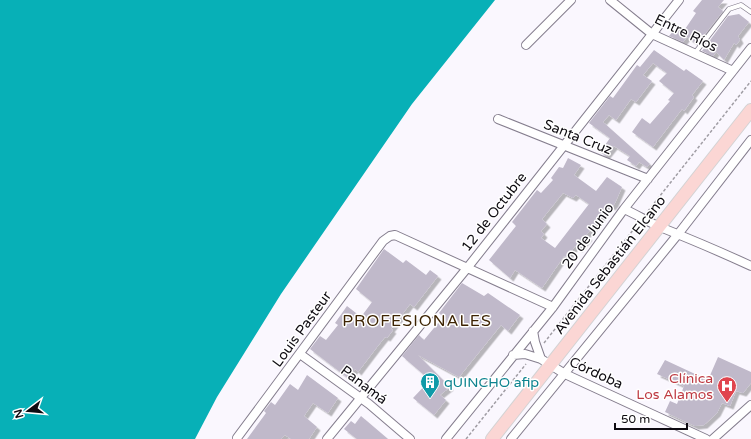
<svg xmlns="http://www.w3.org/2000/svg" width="751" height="439" viewBox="0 0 751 439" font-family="'Varela Round',sans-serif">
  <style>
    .water { fill: #07b0b7 }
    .building { fill: #c0b9ca; fill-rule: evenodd; filter: url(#shadow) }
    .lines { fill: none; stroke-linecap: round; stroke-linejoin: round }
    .lane-casing { stroke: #857e8e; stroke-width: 5.5 }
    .street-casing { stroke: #857e8e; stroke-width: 10 }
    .primary-casing { stroke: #d4d3d4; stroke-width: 14 }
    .path { stroke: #a09da4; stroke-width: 1.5; stroke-dasharray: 3 2; stroke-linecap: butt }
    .lane { stroke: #fff; stroke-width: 4 }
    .street { stroke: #fff; stroke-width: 8 }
    .primary { stroke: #fbd6d4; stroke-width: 12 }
    .labels { text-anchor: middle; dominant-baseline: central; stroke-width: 3; stroke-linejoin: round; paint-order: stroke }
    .street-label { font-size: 14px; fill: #0e0b11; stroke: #fff }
    .health-label { font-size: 14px; fill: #be3a42; stroke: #fff; text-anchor: end }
    .culture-label { font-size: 14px; fill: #0d838f; stroke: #fff; text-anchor: start }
    .quarter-label { font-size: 16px; letter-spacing: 1px; fill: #3d2302; stroke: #fff }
  </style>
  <defs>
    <filter id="shadow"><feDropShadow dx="3.5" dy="3.5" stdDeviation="0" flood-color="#0004"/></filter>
  </defs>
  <rect width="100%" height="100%" fill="#faf7fe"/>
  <path class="water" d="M 0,0 L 495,0 L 412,104 L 281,294 L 217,397 L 195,439 L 0,439 Z"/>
  <path class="building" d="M 702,0 L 724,0 L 718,7 L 723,11 L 697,44 L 687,37 L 683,42 L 669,36 L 676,28 L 683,32 L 696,13 L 693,11 Z
    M 739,14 L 749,22 L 738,36 L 740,40 L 736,45 L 734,43 L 724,60 L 716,52 L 713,56 L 702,51 L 728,16 Z
    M 654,50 L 684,71 L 686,69 L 703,81 L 692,95 L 694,97 L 684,111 L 682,109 L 653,147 L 632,132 L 642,118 L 650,124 L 670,101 L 668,100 L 674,93 L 659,81 L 667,73 L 653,63 L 643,75 L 652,81 L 636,102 L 631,99 L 616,120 L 609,115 L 603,122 L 650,164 L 647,167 L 639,162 L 636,166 L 627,160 L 630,156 L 614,146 L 606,156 L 600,152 L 610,138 L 589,123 L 610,96 L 613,98 L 637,65 L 640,67 Z
    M 568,158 L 581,165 L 574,175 L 596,191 L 607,177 L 622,187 L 615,203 L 612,207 L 609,205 L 596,225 L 586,235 L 589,237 L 579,249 L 575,246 L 568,257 L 564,256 L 542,288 L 515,270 L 510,278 L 489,260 L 516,226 L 512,222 L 537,190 L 541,193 L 553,180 L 551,178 L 559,167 L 563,168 ZM 563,193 L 573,198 L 576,195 L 589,204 L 555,248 L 541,238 L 544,234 L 541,231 L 547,224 L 542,219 Z
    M 384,249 L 403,263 L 406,260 L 426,275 L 430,270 L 438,276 L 414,307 L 410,304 L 391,329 L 393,330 L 387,338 L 385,337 L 377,347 L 358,372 L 355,369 L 348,378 L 310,349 L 320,336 L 326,340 L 338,325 L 335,323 L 347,306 L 361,317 L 372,302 L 356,289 Z
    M 462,283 L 484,296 L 488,293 L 520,315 L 508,331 L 501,325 L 459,377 L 418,355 L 450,387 L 440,395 L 446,400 L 434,415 L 413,398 L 430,380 L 402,356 L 419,335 L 424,340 L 443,317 L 439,313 Z
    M 718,357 L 751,372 L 751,383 L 743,393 L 736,391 L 730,406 L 722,403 L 717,413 L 704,425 L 695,426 L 665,412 L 670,401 L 677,404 L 684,386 L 657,374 L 665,360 L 708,380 Z
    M 307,375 L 338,398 L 328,413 L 313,403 L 304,416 L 317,427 L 309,439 L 291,439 L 285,435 L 281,439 L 247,439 L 266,413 L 264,411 L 271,402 L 275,405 L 290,384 L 298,390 Z
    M 361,416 L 388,439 L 357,439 L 344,429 L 351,421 L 355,424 Z"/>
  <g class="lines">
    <defs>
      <path id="lane" d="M 695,53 L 729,9 L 741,5 L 751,12"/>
      <path id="street" d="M 610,0 L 652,34 L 733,71
        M 526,45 L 571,0
        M 498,119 L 648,179
        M 624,209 C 636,214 648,222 660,227 C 690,239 721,252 751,266
        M 533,331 L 535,342 L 541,359 L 565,374 L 706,439
        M 300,354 L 369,404 L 410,439
        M 513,355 L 525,354 L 541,359
        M 237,438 L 383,241 L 390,236 L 395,235 L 553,307
        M 327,439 L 468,267 L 679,0
        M 446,439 L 553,307 L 624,209 L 751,48
        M 511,439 L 679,233 L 751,140
        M 713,439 L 751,405"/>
      <path id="primary" d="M 492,439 L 751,110"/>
    </defs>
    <use href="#lane" class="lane-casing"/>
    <use href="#street" class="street-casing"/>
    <use href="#primary" class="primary-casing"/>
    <path class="path" d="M 648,211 L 751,81
      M 544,343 L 637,225
      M 466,439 L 526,364"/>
    <use href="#lane" class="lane"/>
    <use href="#street" class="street"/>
    <use href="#primary" class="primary"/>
  </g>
  <defs>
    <symbol id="building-pin" viewBox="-11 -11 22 30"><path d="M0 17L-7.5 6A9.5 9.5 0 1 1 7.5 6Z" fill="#0f9aa8" stroke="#fff"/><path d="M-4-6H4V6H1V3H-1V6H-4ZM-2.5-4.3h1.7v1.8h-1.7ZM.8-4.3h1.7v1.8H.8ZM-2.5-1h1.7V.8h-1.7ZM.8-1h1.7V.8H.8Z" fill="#fff"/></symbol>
    <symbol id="hospital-pin" viewBox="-11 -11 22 30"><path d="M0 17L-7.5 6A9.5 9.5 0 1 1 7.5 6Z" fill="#e0444e" stroke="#fff"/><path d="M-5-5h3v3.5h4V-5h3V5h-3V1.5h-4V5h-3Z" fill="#fff"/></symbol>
  </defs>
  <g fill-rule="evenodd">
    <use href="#building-pin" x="419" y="371" width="22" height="30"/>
    <use href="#hospital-pin" x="716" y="375" width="22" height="30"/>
  </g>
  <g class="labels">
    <g class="street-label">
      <text transform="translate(686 33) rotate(26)">Entre Ríos</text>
      <text transform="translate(578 137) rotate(22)">Santa Cruz</text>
      <text transform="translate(494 212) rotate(-52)">12 de Octubre</text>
      <text transform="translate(588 236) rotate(-54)">20 de Junio</text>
      <text transform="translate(610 265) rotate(-52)">Avenida Sebastián Elcano</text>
      <text transform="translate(302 329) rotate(-54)">Louis Pasteur</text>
      <text transform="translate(596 373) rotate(25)">Córdoba</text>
      <text transform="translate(364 385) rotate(37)">Panamá</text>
    </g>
    <g class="health-label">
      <text x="713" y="378">Clínica<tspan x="713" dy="16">Los Alamos</tspan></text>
    </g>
    <g class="culture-label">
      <text x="444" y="382">qUINCHO afip</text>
    </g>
    <g class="quarter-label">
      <text x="417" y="321">PROFESIONALES</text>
    </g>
  </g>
  <g transform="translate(28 411) rotate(254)" stroke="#ffffff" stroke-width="3" paint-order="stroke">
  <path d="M0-3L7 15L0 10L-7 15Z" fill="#0e0b11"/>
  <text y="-6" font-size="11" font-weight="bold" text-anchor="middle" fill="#0e0b11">N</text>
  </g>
  <path d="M615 423v6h72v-6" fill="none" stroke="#0e0b11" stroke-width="2"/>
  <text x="621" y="423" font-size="12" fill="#0e0b11" stroke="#ffffff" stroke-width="3" paint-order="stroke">50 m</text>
</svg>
